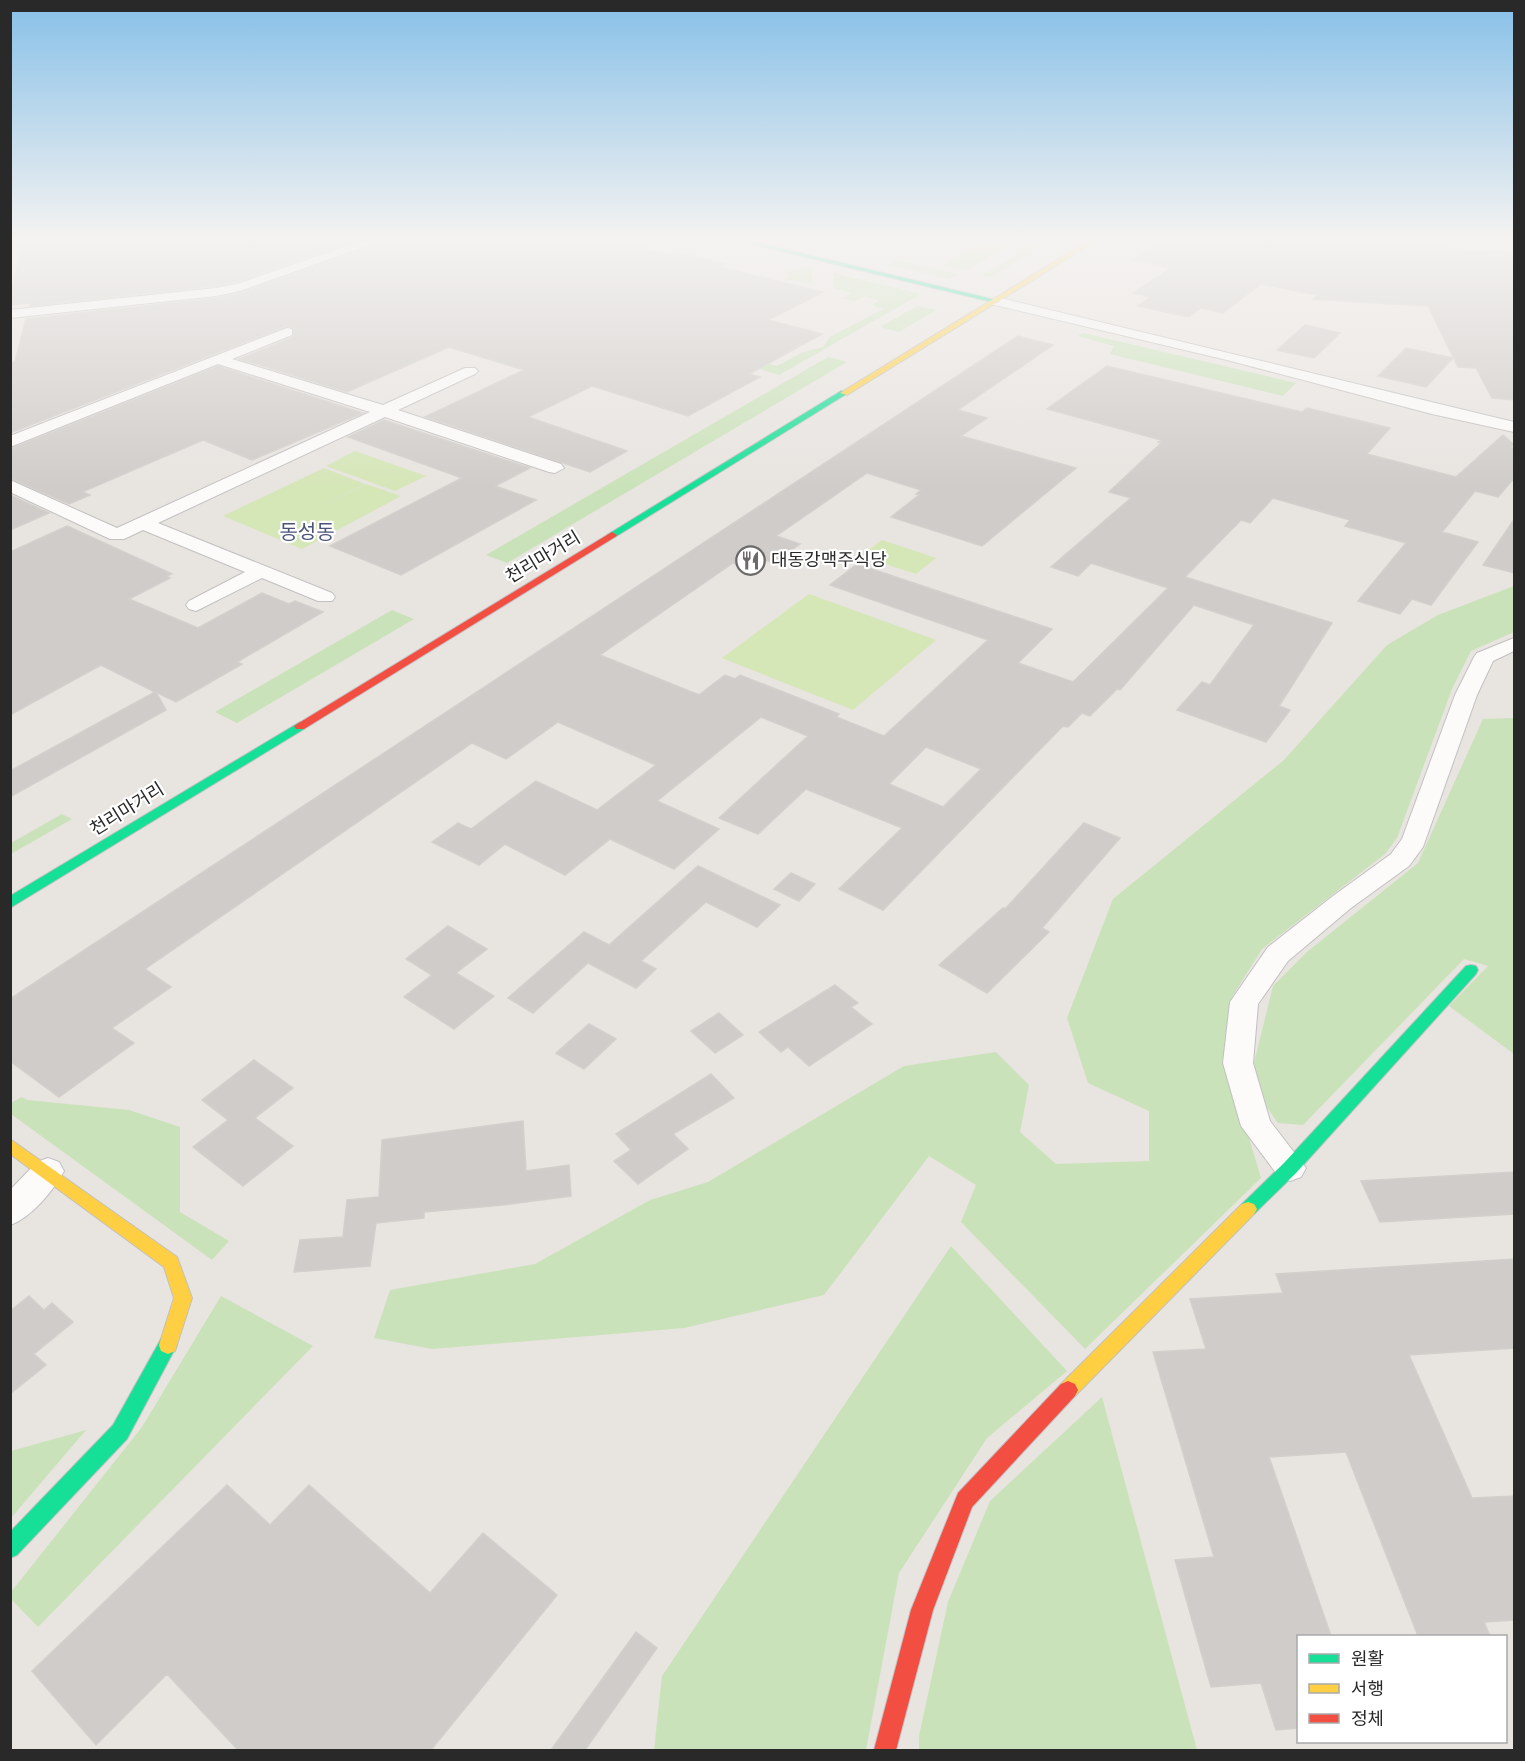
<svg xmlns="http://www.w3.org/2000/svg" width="1525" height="1761" viewBox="0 0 1525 1761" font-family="Cabin,'Noto Sans KR',sans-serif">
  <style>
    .green { fill: #cae2b9 }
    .pitch { fill: #d5e6b7 }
    .building { fill: #cfccc9; stroke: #d3d0cc; stroke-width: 1.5; fill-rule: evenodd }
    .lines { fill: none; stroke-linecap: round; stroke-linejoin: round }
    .street-casing { stroke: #c2c0c1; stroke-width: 2 }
    .fast-casing { stroke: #c2c0c1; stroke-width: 2 }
    .slow-casing { stroke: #c2c0c1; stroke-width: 2 }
    .jam-casing { stroke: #c2c0c1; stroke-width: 2 }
    .street { fill: #fcfbfa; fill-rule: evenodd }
    .fast { fill: #16e098; fill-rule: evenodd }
    .slow { fill: #ffcf43; fill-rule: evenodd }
    .jam { fill: #f24e42; fill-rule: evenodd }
    .labels { text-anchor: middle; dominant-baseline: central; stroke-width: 4.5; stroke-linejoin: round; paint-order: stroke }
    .far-street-label { font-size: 18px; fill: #292929; stroke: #fff }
    .far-poi-label { font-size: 18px; fill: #292929; stroke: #fff; text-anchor: start }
    .far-quarter-label { font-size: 20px; fill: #4b5379; stroke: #fff }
  </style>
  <rect width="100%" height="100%" fill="#e8e4e0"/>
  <path class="green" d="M 985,241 L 1016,241 L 966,271 L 943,265 Z
    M 1040,241 L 1052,241 L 991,277 L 981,275 Z
    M 896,260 L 958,274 L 949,279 L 887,265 Z
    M 806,268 L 813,269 L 811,283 L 783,279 L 790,276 L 785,272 Z
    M 833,273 L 921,294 L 779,375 L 719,357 L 728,352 L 777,366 L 801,353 L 823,347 L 830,337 L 883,309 L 872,305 L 880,300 L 865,296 L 855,301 L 843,298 L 852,293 L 833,288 Z
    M 917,306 L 936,310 L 899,332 L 880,327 Z
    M 1083,333 L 1296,383 L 1283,396 L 1110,354 L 1114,346 L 1078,336 Z
    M 828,357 L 847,362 L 507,563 L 486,555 Z
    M 1514,586 L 1514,632 L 1471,651 L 1452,689 L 1397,838 L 1385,854 L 1262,949 L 1230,1000 L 1228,1068 L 1261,1178 L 1085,1349 L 961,1222 L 976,1185 L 929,1156 L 824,1295 L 684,1328 L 432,1349 L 374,1338 L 390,1290 L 535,1264 L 650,1200 L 708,1182 L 904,1066 L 996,1052 L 1029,1085 L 1020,1132 L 1056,1164 L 1149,1161 L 1149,1111 L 1088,1083 L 1067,1018 L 1113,899 L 1284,760 L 1387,645 L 1438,615 Z
    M 392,610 L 414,619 L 237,723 L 215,712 Z
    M 1514,718 L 1514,1054 L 1449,1006 L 1488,966 L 1464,959 L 1303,1125 L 1278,1123 L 1262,1100 L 1254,1063 L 1273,986 L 1307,952 L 1418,863 L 1483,719 Z
    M 62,814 L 72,819 L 11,854 L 11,843 Z
    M 22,1097 L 27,1100 L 129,1110 L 180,1127 L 180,1212 L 229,1241 L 212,1260 L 11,1114 L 11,1103 Z
    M 951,1246 L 1067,1371 L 987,1438 L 899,1573 L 866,1750 L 654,1750 L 662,1676 Z
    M 221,1296 L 313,1346 L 38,1627 L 11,1599 L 11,1592 L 142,1427 Z
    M 1102,1397 L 1197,1750 L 919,1750 L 919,1736 L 948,1602 L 990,1501 Z
    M 86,1430 L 11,1518 L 11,1451 Z"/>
  <path class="pitch" d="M 355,451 L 426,476 L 395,491 L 326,466 Z
    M 324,468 L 365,484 L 298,518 L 366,484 L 401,496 L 302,549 L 223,516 Z
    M 882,540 L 936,558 L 916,574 L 861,556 Z
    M 809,594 L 936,640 L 853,710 L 722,658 Z"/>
  <path class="building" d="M 24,241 L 353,241 L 236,282 L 216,286 L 30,306 L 30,303 L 10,305 L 10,294 Z
    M 382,241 L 406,247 L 423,241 L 616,241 L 679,257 L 685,254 L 726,264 L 720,267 L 823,292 L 768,320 L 822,334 L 749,374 L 760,377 L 688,416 L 592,386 L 528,417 L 627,451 L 590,472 L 425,417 L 524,370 L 449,347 L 347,392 L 239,359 L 293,337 L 294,328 L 287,326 L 10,433 L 10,362 L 15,362 L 26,319 L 216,298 L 240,293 Z
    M 1162,241 L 1414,241 L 1416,247 L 1515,252 L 1515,400 L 1492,398 L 1476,368 L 1458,367 L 1428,306 L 1313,299 L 1317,295 L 1261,284 L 1223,313 L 1201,308 L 1189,317 L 1138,306 L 1150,297 L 1133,293 L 1171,268 L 1134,260 Z
    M 1305,325 L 1340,333 L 1314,358 L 1277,350 Z
    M 1018,336 L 1053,345 L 958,410 L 987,418 L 961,436 L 1076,468 L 982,546 L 891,517 L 919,495 L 916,494 L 921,490 L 867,473 L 776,536 L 800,544 L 773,563 L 751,555 L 738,565 L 733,563 L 600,655 L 699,695 L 725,675 L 735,679 L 740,675 L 839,714 L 836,717 L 884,736 L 988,640 L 830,585 L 857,564 L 1052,629 L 1018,663 L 1073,682 L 1168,588 L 1091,563 L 1078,576 L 1051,567 L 1131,498 L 1109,492 L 1161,443 L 1158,442 L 1161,440 L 1047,409 L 1107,366 L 1302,412 L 1307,408 L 1390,428 L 1367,454 L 1456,477 L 1503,435 L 1513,444 L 1510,448 L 1515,448 L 1515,477 L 1498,497 L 1475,491 L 1442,532 L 1478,542 L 1431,605 L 1412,599 L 1400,614 L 1358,601 L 1406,543 L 1345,526 L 1350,520 L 1273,498 L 1250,523 L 1241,520 L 1185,577 L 1332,623 L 1279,706 L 1290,710 L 1266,742 L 1177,710 L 1202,682 L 1210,685 L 1254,625 L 1194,605 L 1120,690 L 1117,689 L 1090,716 L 1082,713 L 1068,727 L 1063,726 L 883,910 L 839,889 L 902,828 L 806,789 L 758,834 L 719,818 L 808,736 L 761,717 L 657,801 L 719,829 L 674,869 L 610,839 L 565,875 L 505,844 L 479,865 L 432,842 L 458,823 L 471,829 L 536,781 L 597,810 L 656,765 L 558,722 L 506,759 L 472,743 L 145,969 L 171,987 L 112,1028 L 134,1043 L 59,1097 L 10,1061 L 10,999 ZM 926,747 L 981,769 L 943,807 L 889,784 Z
    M 1406,348 L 1453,358 L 1426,387 L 1378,376 Z
    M 218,366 L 363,413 L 252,460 L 203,440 L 82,492 L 90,495 L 69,504 L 10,478 L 10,449 Z
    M 384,420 L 530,468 L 495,486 L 536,500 L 401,575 L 330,546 L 462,478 L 348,437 Z
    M 10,495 L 49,513 L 10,530 Z
    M 1515,518 L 1515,573 L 1483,565 Z
    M 67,526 L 172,574 L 166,576 L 170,578 L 129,599 L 198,628 L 262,593 L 289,604 L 295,601 L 323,612 L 237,662 L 242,664 L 176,702 L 156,692 L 166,710 L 10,797 L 10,771 L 155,692 L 101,665 L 10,715 L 10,552 Z
    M 1084,823 L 1120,838 L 1042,928 L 1049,932 L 987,993 L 939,965 L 1003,908 L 1005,909 Z
    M 698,866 L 780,905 L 757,927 L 706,902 L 641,961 L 656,969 L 636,988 L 588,963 L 533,1013 L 508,998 L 584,932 L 609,945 Z
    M 791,873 L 815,884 L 799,901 L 774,889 Z
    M 448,926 L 487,949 L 456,973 L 494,996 L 454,1029 L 404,997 L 432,975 L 406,959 Z
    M 835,985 L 858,1003 L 851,1007 L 872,1024 L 809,1066 L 788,1047 L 781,1052 L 759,1032 Z
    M 719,1013 L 743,1035 L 715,1053 L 691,1031 Z
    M 589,1024 L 616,1039 L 584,1069 L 556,1053 Z
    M 254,1060 L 293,1088 L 255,1118 L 293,1146 L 243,1186 L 193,1147 L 228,1120 L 202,1100 Z
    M 711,1074 L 734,1098 L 673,1134 L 688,1149 L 638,1184 L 614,1161 L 631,1150 L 616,1134 Z
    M 523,1121 L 526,1171 L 569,1165 L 571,1196 L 503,1205 L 424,1212 L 424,1218 L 376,1223 L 370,1266 L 294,1272 L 300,1240 L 343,1237 L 347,1200 L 379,1197 L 382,1140 Z
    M 1515,1172 L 1515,1214 L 1380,1222 L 1361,1181 Z
    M 1515,1259 L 1515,1348 L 1409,1355 L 1472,1498 L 1515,1496 L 1515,1620 L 1484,1622 L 1490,1636 L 1418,1636 L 1346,1452 L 1269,1457 L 1331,1636 L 1299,1636 L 1299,1728 L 1276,1730 L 1261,1683 L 1211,1687 L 1175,1560 L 1214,1557 L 1153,1352 L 1206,1349 L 1190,1299 L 1283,1293 L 1276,1274 Z
    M 29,1296 L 44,1310 L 52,1303 L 73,1322 L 34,1354 L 46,1365 L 10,1394 L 10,1311 Z
    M 227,1485 L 270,1525 L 309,1485 L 430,1593 L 483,1533 L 557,1595 L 431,1750 L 238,1750 L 167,1674 L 96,1745 L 32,1671 Z
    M 636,1632 L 657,1648 L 585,1750 L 551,1750 Z"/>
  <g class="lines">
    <defs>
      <path id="street" d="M 361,241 L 380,241 L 240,291 L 216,296 L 10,318 L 10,310 L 216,288 L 237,284 Z
        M 996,297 L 1514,422 L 1514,432 L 1432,414 L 1227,360 L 991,304 L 989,301 Z
        M 287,328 L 292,329 L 292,335 L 232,359 L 383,405 L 465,368 L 475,368 L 478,371 L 475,374 L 398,410 L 561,464 L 564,468 L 555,473 L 549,472 L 385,417 L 158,523 L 332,593 L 335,597 L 332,601 L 318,601 L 262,578 L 196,611 L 189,609 L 186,605 L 189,601 L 245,572 L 143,530 L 124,539 L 110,539 L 10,492 L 10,480 L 117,528 L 370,412 L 218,364 L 10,447 L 10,436 Z
        M 1514,638 L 1514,651 L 1493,661 L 1477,695 L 1423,847 L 1409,866 L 1351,908 L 1288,961 L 1258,1004 L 1253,1063 L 1270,1121 L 1306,1168 L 1301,1177 L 1290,1181 L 1279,1177 L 1241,1126 L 1223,1063 L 1230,1002 L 1268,947 L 1333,896 L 1391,854 L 1402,839 L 1455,695 L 1474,657 L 1477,653 Z
        M 48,1158 L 59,1162 L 64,1171 C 54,1190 31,1218 10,1225 L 10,1190 L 37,1162 Z"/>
      <path id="fast" d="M 738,241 L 751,241 L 1000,301 L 996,303 Z
        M 841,391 L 848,393 L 615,537 L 607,535 Z
        M 300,722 L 306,726 L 304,729 L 10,908 L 10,896 Z
        M 1471,965 L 1476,966 L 1478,970 L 1476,974 L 1296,1173 L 1254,1214 L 1248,1216 L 1242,1214 L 1239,1209 L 1242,1204 L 1284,1163 L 1466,966 Z
        M 168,1336 L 175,1339 L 177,1345 L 127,1439 L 17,1555 L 10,1558 L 10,1532 L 113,1425 L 161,1339 Z"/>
      <path id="slow" d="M 1088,241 L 1096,241 L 847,395 L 840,393 Z
        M 10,1139 L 177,1257 L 192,1298 L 175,1351 L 168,1354 L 161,1351 L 159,1345 L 174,1298 L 164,1267 L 10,1154 Z
        M 1248,1202 L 1254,1204 L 1257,1209 L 1254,1214 L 1075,1396 L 1068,1399 L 1061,1396 L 1058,1390 L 1061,1384 L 1242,1204 Z"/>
      <path id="jam" d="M 612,532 L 617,535 L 615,537 L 304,729 L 296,729 L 294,726 Z
        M 1068,1381 L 1075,1384 L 1078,1390 L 1075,1396 L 972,1507 L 933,1610 L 896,1750 L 874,1750 L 911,1610 L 958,1493 L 1061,1384 Z"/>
    </defs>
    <use href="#street" class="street-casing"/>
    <use href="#fast" class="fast-casing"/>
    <use href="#slow" class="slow-casing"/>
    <use href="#jam" class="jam-casing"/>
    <use href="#street" class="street"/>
    <use href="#fast" class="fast"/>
    <use href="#slow" class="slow"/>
    <use href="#jam" class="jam"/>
  </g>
  <linearGradient id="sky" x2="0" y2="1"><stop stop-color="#87c0e8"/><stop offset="0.49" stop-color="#f5f3f1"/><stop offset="1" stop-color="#f5f3f1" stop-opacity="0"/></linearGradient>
  <rect width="1525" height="488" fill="url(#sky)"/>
  <defs>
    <symbol id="restaurant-ring" viewBox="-11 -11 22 22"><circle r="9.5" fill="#fff" stroke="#6c6a69" stroke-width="1.5"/><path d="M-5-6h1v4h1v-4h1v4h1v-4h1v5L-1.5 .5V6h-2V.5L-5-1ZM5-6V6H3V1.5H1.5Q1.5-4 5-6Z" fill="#6c6a69"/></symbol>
  </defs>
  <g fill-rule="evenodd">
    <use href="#restaurant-ring" x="734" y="544" width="33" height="33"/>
  </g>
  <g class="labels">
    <g class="far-street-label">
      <text transform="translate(543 557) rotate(-31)">천리마거리</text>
      <text transform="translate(127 809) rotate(-32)">천리마거리</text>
    </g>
    <g class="far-poi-label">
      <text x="771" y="560">대동강맥주식당</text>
    </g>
    <g class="far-quarter-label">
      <text x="307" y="532">동성동</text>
    </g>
  </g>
  <rect width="1525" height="1761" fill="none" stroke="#292929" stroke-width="24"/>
  <rect x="1297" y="1635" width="210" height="108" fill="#ffffff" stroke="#a9a9a9" stroke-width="1.5"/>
  <rect x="1309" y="1654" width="30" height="9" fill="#16e098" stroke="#a9a9a9" stroke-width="1.5"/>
  <text x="1351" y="1665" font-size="18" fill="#292929">원활</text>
  <rect x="1309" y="1684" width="30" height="9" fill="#ffcf43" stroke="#a9a9a9" stroke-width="1.5"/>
  <text x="1351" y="1695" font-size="18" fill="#292929">서행</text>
  <rect x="1309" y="1714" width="30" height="9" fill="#f24e42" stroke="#a9a9a9" stroke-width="1.5"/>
  <text x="1351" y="1725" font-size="18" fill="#292929">정체</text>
</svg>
